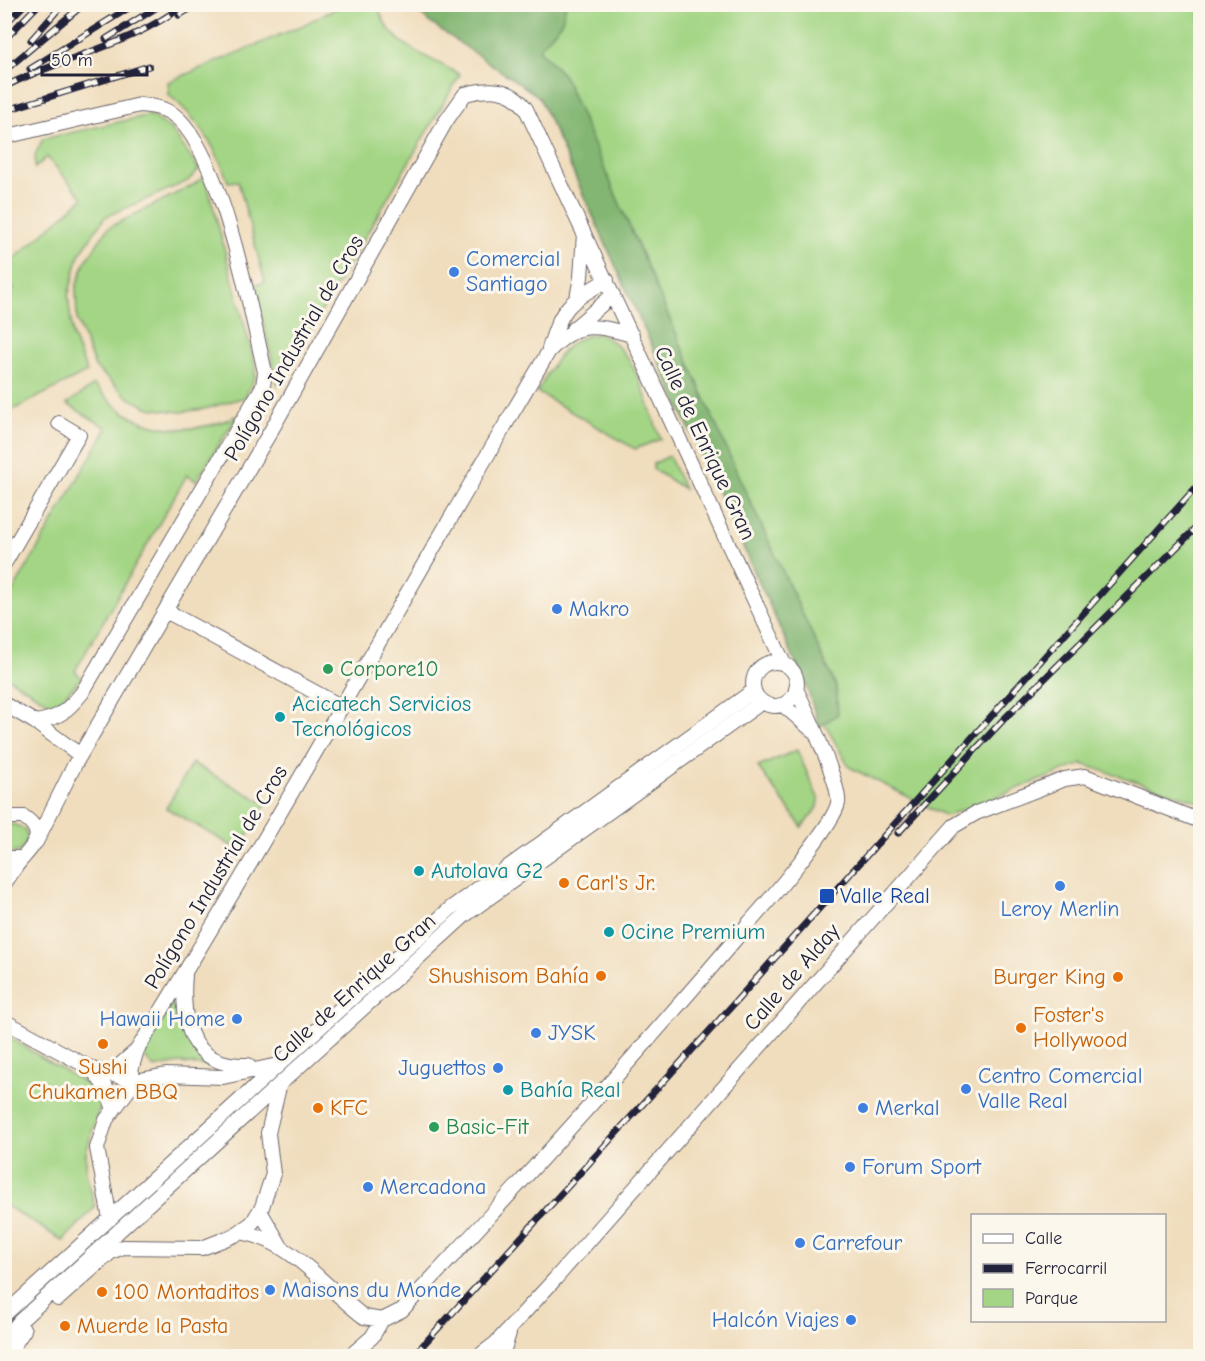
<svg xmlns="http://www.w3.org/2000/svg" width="1205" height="1361" viewBox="0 0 1205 1361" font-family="'Comic Neue',sans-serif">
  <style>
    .green { fill: #a3d584; stroke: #627c60; stroke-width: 1.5 }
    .forest { fill: #82b672; stroke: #526c56; stroke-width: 1.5 }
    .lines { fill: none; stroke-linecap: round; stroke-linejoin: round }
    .street-casing { stroke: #6a6368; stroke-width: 16 }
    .street { stroke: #fff; stroke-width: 14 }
    .rail-casing { stroke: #22223b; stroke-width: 7 }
    .rail { stroke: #fbf7ec; stroke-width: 4.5; stroke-dasharray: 14; stroke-linecap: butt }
    .shop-dot { fill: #3f7fe0; stroke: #fbf7ec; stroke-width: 2 }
    .leisure-dot { fill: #2e9e5b; stroke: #fbf7ec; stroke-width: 2 }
    .culture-dot { fill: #0f9aa8; stroke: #fbf7ec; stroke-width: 2 }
    .food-dot { fill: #e8710a; stroke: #fbf7ec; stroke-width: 2 }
    .transit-dot { fill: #1a4fb4; stroke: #fbf7ec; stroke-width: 2 }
    .labels { text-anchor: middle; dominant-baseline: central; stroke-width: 6; stroke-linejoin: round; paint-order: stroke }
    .shop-label { font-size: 22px; fill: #366cbe; stroke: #fbf7ec; text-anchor: start }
    .street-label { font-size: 22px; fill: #22223b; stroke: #fbf7ec }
    .leisure-label { font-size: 22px; fill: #27864d; stroke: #fbf7ec; text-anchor: start }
    .culture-label { font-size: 22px; fill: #0d838f; stroke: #fbf7ec; text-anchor: start }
    .food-label { font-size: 22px; fill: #c56008; stroke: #fbf7ec; text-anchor: start }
    .transit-label { font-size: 22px; fill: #164399; stroke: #fbf7ec; text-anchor: start }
  </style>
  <rect width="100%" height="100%" fill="#fbf7ec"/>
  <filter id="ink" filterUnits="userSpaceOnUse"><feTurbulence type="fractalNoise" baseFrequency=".0167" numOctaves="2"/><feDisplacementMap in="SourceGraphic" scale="12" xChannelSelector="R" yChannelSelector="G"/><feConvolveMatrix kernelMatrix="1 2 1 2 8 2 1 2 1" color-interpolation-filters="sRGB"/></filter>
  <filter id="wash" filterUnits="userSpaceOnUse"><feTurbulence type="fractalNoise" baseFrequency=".008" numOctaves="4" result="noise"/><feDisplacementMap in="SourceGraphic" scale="24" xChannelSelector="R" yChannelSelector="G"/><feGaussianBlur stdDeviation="1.35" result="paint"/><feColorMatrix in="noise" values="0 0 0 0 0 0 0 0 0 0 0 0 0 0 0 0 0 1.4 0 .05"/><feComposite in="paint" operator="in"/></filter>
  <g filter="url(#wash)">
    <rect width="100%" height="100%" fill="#f0ddbd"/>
    <path class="green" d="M 345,4 L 378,5 C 387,46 428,55 460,75 L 278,385 L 254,285 L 265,282 L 238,181 L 228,182 C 217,148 197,118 169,95 L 168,82 L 301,26 Z
      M 411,5 L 1200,5 L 1200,802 L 1082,764 L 946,816 L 849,767 L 818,712 L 539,97 L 504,67 Z
      M 150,115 L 171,129 L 199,169 L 188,181 L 105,217 L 79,255 L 68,296 L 73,337 L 87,372 L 5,414 L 5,298 L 14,289 L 5,279 L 5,267 L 83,198 L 47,157 L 35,168 L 35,155 L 43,139 Z
      M 205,176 L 255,364 L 255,377 L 245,397 L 205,409 L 180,412 L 149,408 L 129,398 L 95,367 L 77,320 L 76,287 L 85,262 L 108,228 L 193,185 Z
      M 599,334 C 638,349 647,407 661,439 L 635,449 L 537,392 C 553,365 564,336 599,334 Z
      M 94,385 C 104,394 114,406 125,413 C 159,434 203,433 238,415 L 196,481 L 187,475 L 75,671 L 82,678 L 54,706 L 5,676 L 5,605 L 107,428 L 67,404 Z
      M 669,456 L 684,489 L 653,469 L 653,464 Z
      M 797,750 L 819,800 L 818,807 L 802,827 L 758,767 Z
      M 192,763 L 266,804 L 239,850 L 166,808 Z
      M 13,824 L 25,829 L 28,838 L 21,851 L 11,853 L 5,850 L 4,827 Z
      M 176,996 L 179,996 L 200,1055 L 208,1063 L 207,1066 L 179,1063 L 154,1068 L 143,1055 Z
      M 5,1035 L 98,1091 L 102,1099 L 86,1152 L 86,1172 L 95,1207 L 63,1241 L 5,1205 Z"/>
    <path class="forest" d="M 411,5 L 566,5 L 561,24 L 539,49 L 564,76 L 738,475 L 836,686 L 838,714 L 819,727 L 807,687 L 539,97 L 429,22 Z"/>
  </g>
  <g filter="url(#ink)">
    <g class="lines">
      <defs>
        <path id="street" d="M 4,137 L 140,105 C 151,106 161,107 171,113 C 220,144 251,313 265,372 L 263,386 L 251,406 L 82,693 C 67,711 58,719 35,722
          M 577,298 L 581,277 L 584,234
          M 573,329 L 613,295
          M 549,349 C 562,306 569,302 607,280
          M 4,564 L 79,435 L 59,423
          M 166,611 L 342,707
          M753 684a22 22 0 1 1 44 0a22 22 0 1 1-44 0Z
          M 4,704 L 35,722 L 80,755
          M 783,705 L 812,730
          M 4,817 L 24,817 C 47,833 34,845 21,860 C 15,867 10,876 4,884
          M 36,842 L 75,764 L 272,429 L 446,121 L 465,94 C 489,88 511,87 526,109 L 784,664
          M 4,858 L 23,858
          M 185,975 C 181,1023 190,1067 248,1065
          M 4,1021 L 92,1069 L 135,1081 L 166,1075 L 223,1077 L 278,1065
          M 92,1069 L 106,1088 L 114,1109
          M 105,1073 L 120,1065 L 137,1050
          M 135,1081 L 131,1070 L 137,1050 C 280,821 410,583 549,351 C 578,321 592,324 632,335
          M 260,1211 L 280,1245
          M 110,1219 L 97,1148 L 106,1120 L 135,1081
          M 239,1232 C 290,1238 325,1288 364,1317 L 382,1320 L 402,1310 C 521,1184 637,1055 750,922 C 767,903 835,823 838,803 C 841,786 805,707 796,689
          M 58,1299 L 111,1252 L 123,1247 L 202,1248 L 235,1235 L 252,1223 L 262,1207 L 273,1174 L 268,1133 L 279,1087
          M 4,1315 L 451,908 L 753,691
          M 4,1341 L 19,1322 L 465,915 L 762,702
          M 12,1356 L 14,1345 L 24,1330
          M 350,1356 L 372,1337 L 382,1320
          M 479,1356 L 496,1343 L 555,1279 L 954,826 L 976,813 L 1065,779 L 1085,776 L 1200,821
          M 502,1356 L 509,1333"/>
      </defs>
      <use href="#street" class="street-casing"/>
      <use href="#street" class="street"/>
      <defs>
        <path id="rail" d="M 179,15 L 199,4
          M 4,25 L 25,4
          M 106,39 L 162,4
          M 4,40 L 39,4
          M 31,40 L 63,4
          M 30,69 L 135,4
          M 4,71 L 84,4
          M 4,87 C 64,56 131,46 185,4
          M 4,111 L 149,66
          M 898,833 L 1003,720 L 1200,524
          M 413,1356 L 704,1037 L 1200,483"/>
      </defs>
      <use href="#rail" class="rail-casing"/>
      <use href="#rail" class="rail"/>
    </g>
  </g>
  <g class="shop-dot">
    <circle cx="454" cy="272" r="6"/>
    <circle cx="557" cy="609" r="6"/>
    <circle cx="1060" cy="886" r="6"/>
    <circle cx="237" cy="1019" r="6"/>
    <circle cx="536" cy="1033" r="6"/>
    <circle cx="498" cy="1068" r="6"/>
    <circle cx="966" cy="1089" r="6"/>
    <circle cx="863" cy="1108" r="6"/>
    <circle cx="850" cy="1167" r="6"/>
    <circle cx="368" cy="1187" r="6"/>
    <circle cx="800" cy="1243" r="6"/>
    <circle cx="270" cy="1290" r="6"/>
    <circle cx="851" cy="1320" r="6"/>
  </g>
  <g class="leisure-dot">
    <circle cx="328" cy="669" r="6"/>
    <circle cx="434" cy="1127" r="6"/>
  </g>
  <g class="culture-dot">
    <circle cx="280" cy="717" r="6"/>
    <circle cx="419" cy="871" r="6"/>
    <circle cx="609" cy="932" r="6"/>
    <circle cx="508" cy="1090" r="6"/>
  </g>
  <g class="food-dot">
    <circle cx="564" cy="883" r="6"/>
    <circle cx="601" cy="976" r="6"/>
    <circle cx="1118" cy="977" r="6"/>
    <circle cx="1021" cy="1028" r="6"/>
    <circle cx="103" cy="1044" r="6"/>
    <circle cx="318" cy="1108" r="6"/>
    <circle cx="102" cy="1292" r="6"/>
    <circle cx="65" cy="1326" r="6"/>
  </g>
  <rect class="transit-dot" x="819" y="888" width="16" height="16" rx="3"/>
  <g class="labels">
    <g class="shop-label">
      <text x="466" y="259">Comercial<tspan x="466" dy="25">Santiago</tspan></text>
      <text x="569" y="609">Makro</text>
      <text x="1060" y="909" text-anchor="middle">Leroy Merlin</text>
      <text x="225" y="1019" text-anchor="end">Hawaii Home</text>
      <text x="548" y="1033">JYSK</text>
      <text x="486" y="1068" text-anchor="end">Juguettos</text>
      <text x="978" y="1076">Centro Comercial<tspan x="978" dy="25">Valle Real</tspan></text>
      <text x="875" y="1108">Merkal</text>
      <text x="862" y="1167">Forum Sport</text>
      <text x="380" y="1187">Mercadona</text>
      <text x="812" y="1243">Carrefour</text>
      <text x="282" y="1290">Maisons du Monde</text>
      <text x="839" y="1320" text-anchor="end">Halcón Viajes</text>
    </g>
    <g class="street-label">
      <text transform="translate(294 348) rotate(-60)">Polígono Industrial de Cros</text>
      <text transform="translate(705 443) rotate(65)">Calle de Enrique Gran</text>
      <text transform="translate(216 877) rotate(-59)">Polígono Industrial de Cros</text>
      <text transform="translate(792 977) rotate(-49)">Calle de Alday</text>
      <text transform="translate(354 988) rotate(-42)">Calle de Enrique Gran</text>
    </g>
    <g class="leisure-label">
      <text x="340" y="669">Corpore10</text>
      <text x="446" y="1127">Basic-Fit</text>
    </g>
    <g class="culture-label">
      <text x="292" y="704">Acicatech Servicios<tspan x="292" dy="25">Tecnológicos</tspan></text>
      <text x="431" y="871">Autolava G2</text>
      <text x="621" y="932">Ocine Premium</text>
      <text x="520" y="1090">Bahía Real</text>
    </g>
    <g class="food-label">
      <text x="576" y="883">Carl's Jr.</text>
      <text x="589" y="976" text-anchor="end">Shushisom Bahía</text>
      <text x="1106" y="977" text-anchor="end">Burger King</text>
      <text x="1033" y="1015">Foster's<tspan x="1033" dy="25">Hollywood</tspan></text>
      <text x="103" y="1067" text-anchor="middle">Sushi<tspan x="103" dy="25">Chukamen BBQ</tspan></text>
      <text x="330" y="1108">KFC</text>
      <text x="114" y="1292">100 Montaditos</text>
      <text x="77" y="1326">Muerde la Pasta</text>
    </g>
    <g class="transit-label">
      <text x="840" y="896">Valle Real</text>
    </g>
  </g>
  <rect width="1205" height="1361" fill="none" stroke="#fbf7ec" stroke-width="24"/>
  <rect x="971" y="1214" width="195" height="108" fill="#fbf7ec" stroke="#a4a2a5" stroke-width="1.5"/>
  <rect x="983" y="1234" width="30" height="9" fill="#ffffff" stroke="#a4a2a5" stroke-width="1.5"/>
  <text x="1025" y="1244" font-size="18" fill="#22223b">Calle</text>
  <rect x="983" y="1264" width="30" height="9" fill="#22223b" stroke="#a4a2a5" stroke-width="1.5"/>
  <text x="1025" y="1274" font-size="18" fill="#22223b">Ferrocarril</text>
  <rect x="983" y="1289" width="30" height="18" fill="#a3d584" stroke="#a4a2a5" stroke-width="1.5"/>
  <text x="1025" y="1304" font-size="18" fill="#22223b">Parque</text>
  <path d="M42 66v9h105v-9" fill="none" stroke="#22223b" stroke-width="3"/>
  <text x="51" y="66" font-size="18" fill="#22223b" stroke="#fbf7ec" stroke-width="4.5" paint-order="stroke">50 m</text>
</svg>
